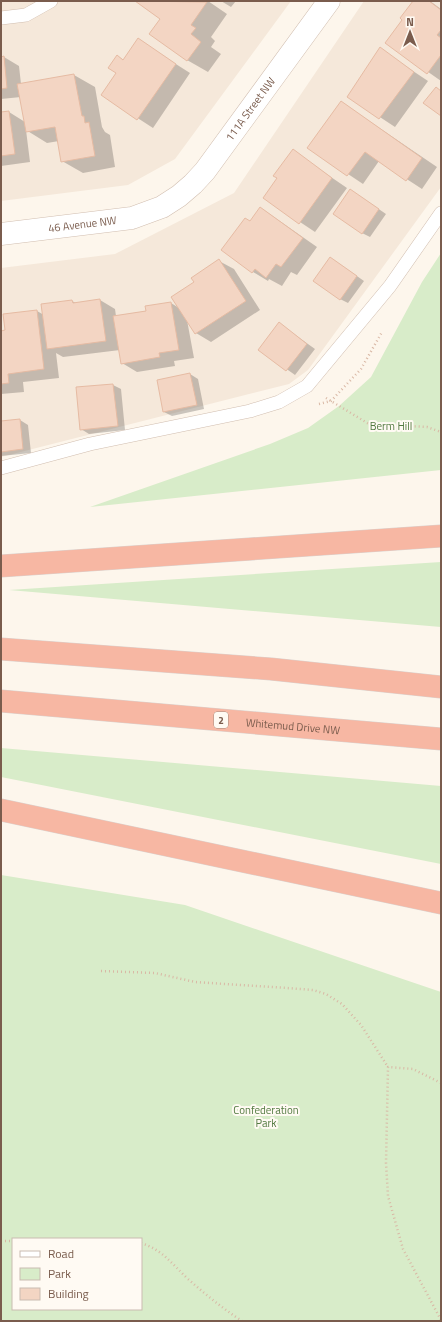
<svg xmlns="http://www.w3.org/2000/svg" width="442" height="1322" viewBox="0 0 442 1322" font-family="'Titillium Web',sans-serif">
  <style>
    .residential { fill: #f5e8da }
    .green { fill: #d8ecc9; fill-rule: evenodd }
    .shadow { fill: #0003 }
    .building { fill: #f3d5c3; stroke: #e6bba3 }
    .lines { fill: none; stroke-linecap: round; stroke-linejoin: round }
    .lane-casing { stroke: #d1beb0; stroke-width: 14 }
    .street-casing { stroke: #d1beb0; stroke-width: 23 }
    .highway-casing { stroke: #dad1cd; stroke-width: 23 }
    .path { stroke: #d9b8a5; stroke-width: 2.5; stroke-dasharray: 1 3; stroke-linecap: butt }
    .lane { stroke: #fff; stroke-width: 13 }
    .street { stroke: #fff; stroke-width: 22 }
    .highway { stroke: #f7b7a3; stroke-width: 22 }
    .labels { text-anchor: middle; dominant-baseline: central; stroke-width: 4; stroke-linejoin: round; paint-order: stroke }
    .shield { fill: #fffaf3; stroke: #a28b7f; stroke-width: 1 }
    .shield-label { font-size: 10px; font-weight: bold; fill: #7a5c4d }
    .street-label { font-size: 11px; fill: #7a5c4d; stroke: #fffaf3 }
    .park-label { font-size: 11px; fill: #537a41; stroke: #fffaf3 }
  </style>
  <rect width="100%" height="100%" fill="#fdf6ec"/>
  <path class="residential" d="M 1,1 L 291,1 L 175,159 L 128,185 L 1,201 Z
    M 364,1 L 441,1 L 441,187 L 308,370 L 289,384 L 1,457 L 1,268 L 115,254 L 234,193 Z"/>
  <path class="green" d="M 441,253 L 441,470 L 90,507 L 270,444 L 308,428 L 339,406 L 371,377 L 422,282 Z
    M 441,562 L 441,627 L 9,590 Z
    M 1,748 L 441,786 L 441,864 L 1,777 Z
    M 1,875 L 185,905 L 441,992 L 441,1321 L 1,1321 ZM 13,1239 L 141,1239 L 141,1309 L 13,1309 Z"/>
  <path class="shadow" d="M 136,1 L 208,1 L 227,14 L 211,37 L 215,41 L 211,47 L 221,54 L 208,72 L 187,60 L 161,19 Z
    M 221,1 L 236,1 L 231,7 Z
    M 414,1 L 430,1 L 441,9 L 441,81 L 387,43 L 404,19 Z
    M 138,40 L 190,73 L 153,128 L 102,95 L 117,73 L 117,56 L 124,60 Z
    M 380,49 L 428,81 L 395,127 L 348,96 Z
    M 4,57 L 19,66 L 21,84 L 74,75 L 95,87 L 102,127 L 105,132 L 110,135 L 115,167 L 83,173 L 62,161 L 59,141 L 47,143 L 26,130 L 30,162 L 1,166 L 1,113 L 9,112 L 25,122 L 21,97 L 1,99 L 1,58 Z
    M 341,102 L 437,167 L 422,189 L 379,161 L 363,184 L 309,148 Z
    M 293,151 L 347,188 L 315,232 L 264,198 L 279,178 Z
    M 358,195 L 386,214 L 370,237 L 362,233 Z
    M 261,208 L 317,247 L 297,275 L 291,272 L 282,286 L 269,279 L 268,281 L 253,272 L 250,222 Z
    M 331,258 L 364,281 L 348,303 L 340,299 Z
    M 219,261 L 234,269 L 260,310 L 211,342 L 196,333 L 187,320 L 194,358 L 174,361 L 175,366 L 137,372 L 122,363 L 120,350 L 63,357 L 56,353 L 59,378 L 23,382 L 24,392 L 1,394 L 1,332 L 6,331 L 37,311 L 44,315 L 72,301 L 76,303 L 100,300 L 115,309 L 116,316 L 147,311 L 171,303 L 179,308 L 195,282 Z
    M 280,324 L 315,349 L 295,375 L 260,350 Z
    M 190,374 L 198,379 L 204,409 L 172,416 L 164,412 Z
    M 113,385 L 121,389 L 125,430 L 89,434 L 81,429 Z
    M 20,420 L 28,425 L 31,453 L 1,456 L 1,422 Z"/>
  <path class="building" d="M 135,1 L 207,2 L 191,25 L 196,28 L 191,34 L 201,42 L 187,61 L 149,34 L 160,19 Z
    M 413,1 L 429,1 L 441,10 L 441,30 L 437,35 L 441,38 L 441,55 L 427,74 L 385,43 L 402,20 L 400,18 Z
    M 138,38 L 176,64 L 137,120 L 101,95 L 116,73 L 108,68 L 117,55 L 123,60 Z
    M 380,47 L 414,72 L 379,119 L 347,97 Z
    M 4,56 L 7,88 L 1,89 L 1,57 Z
    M 74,74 L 82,116 L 84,116 L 85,123 L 89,122 L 95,156 L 61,162 L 55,127 L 26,132 L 17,84 Z
    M 436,87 L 441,91 L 441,116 L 423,103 Z
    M 341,101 L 422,158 L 406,181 L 365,152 L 347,176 L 307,148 Z
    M 9,111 L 15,154 L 1,156 L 1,112 Z
    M 293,149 L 332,178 L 299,224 L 263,198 L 277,178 L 273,176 Z
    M 350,189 L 379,209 L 362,234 L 333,214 Z
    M 260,207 L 303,238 L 281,267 L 276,264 L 266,278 L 255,269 L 252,273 L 221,250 L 245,218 L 250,221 Z
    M 330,257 L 357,276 L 340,300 L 313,281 Z
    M 219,259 L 246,301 L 195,334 L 171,297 L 194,282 L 191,278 Z
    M 100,299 L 106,341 L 47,349 L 41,304 L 72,300 L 73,303 Z
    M 171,302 L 179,350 L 159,353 L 160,357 L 121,364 L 113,316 L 146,311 L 145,306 Z
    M 37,310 L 44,369 L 8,374 L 9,383 L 1,384 L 1,331 L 5,330 L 3,314 Z
    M 279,322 L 307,344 L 286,371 L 258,350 Z
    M 190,373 L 197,405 L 163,412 L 157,380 Z
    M 113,384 L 118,426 L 80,430 L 76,387 Z
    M 20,419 L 23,449 L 1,452 L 1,421 Z"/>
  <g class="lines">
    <defs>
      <path id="lane" d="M 1,18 L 26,15 L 51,1
        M 1,468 L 90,444 L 250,411 L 279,402 L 307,386 L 390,286 L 441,213"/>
      <g id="street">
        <path id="s1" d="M 1,234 L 132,218 L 162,207 L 179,196 L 193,184 L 205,171 L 329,1"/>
      </g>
      <g id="highway">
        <path d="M 1,566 L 441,536"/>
        <path d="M 1,649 L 271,669 L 441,687"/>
        <path id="s2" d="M 1,701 L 441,739"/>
        <path d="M 1,810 L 441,903"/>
      </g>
    </defs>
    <use href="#lane" class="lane-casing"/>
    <use href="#street" class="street-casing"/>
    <use href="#highway" class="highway-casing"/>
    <path class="path" d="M 326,398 L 369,424 L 427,427 L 441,432
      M 319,404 L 331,401 L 361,369 L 382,332
      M 101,971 L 155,973 L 195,982 L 287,988 L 313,990 L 326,994 L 342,1004 L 361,1025 L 388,1067
      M 441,1083 L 413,1069 L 388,1067 L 386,1163 L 388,1196 L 403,1249 L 441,1320
      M 1,1241 L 13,1241
      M 141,1243 C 163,1250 172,1264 188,1279 C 205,1294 222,1308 242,1321"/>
    <use href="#lane" class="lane"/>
    <use href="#street" class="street"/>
    <use href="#highway" class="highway"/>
  </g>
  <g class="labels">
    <rect class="shield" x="214" y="712" width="14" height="16" rx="3"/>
    <g class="shield-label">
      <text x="221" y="720">2</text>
    </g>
    <g class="street-label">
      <text stroke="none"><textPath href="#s1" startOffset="297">111A Street NW</textPath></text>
      <text stroke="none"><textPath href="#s1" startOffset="82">46 Avenue NW</textPath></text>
      <text stroke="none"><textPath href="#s2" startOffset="293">Whitemud Drive NW</textPath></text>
    </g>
    <g class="park-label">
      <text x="391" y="426">Berm Hill</text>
      <text x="266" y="1110">Confederation<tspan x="266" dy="13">Park</tspan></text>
    </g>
  </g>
  <rect width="442" height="1322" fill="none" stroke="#7a5c4d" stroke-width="4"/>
  <rect x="12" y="1238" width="130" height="72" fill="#fffaf3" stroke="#cabbb1"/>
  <rect x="20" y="1251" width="20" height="6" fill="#ffffff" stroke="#cabbb1"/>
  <text x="48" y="1258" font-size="12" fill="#7a5c4d">Road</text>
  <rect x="20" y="1268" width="20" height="12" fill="#d8ecc9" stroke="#cabbb1"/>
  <text x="48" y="1278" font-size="12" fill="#7a5c4d">Park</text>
  <rect x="20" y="1288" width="20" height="12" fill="#f3d5c3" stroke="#cabbb1"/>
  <text x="48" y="1298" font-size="12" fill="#7a5c4d">Building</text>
  <g transform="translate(410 32)" stroke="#fffaf3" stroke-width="3" paint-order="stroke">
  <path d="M0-3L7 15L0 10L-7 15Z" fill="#7a5c4d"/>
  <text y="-6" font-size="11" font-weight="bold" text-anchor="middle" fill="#7a5c4d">N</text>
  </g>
</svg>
